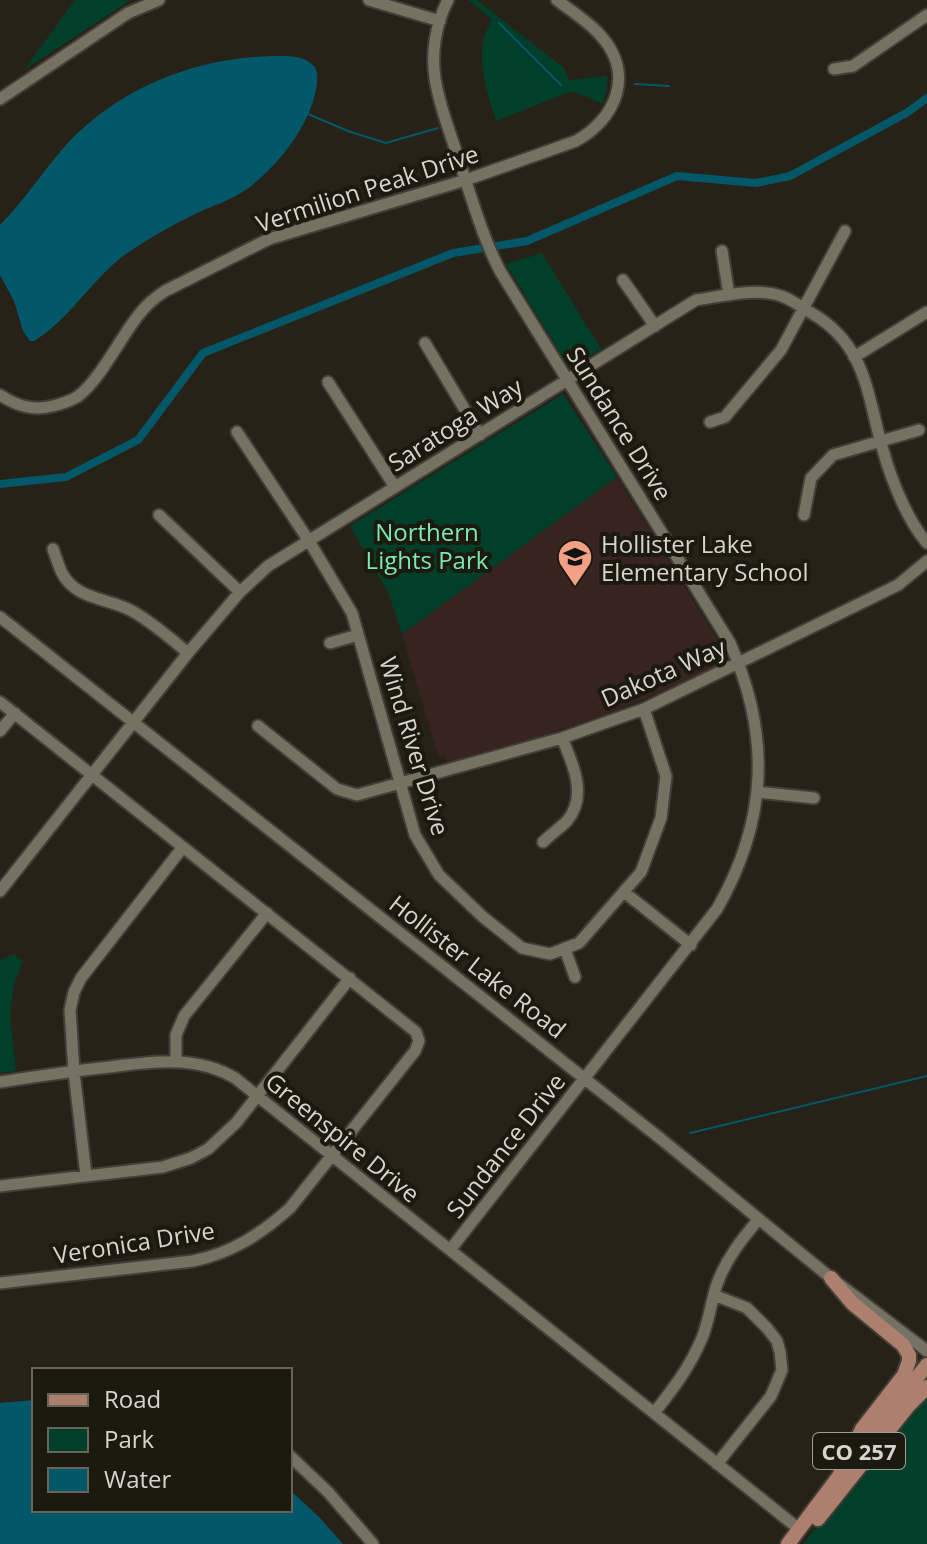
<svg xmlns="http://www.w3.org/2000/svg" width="927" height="1544" viewBox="0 0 927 1544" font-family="'Open Sans',sans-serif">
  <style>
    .education { fill: #372420 }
    .green { fill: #023f2a }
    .water { fill: #025868 }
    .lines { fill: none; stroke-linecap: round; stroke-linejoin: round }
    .stream { stroke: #025868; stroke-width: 2 }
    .canal { stroke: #025868; stroke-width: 8 }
    .minor-casing { stroke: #433f38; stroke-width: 15 }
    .major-casing { stroke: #433f38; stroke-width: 18 }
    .minor { stroke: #757163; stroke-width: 11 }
    .major { stroke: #ad7f6d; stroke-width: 14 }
    .labels { text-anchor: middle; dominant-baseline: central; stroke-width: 8; stroke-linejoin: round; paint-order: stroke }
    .shield { fill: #1c190e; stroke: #9f9c94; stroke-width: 2 }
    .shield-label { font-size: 22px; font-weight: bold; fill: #d7d4cd }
    .street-label { font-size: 24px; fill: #d7d4cd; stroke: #1c190e }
    .park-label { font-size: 24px; fill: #7be8b8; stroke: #1c190e }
    .poi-label { font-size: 24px; fill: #d7d4cd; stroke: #1c190e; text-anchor: start }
  </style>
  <rect width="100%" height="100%" fill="#262217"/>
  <path class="education" d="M 617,477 L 725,652 L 727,659 L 724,663 L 704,674 L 613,712 L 534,738 L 447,762 L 445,755 L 438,756 L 402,634 Z"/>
  <path class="green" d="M 75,0 L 131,0 L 24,70 Z
    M 468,0 L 477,0 L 564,68 L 569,80 L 607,76 L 607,89 L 603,104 L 572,91 L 496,121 C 488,95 477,64 484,37 C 486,31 490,25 492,19 Z
    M 542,253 L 601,349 L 575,365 L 570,365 L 566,363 L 506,264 Z
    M 563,394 L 617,477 L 402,634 L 388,592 L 350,526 Z
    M 14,954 L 23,961 L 14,985 L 10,1015 L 16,1071 L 0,1073 L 0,960 Z
    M 927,1391 L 927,1544 L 803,1544 L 909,1410 Z"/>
  <path class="water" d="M 273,56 C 287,56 304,55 314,66 C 319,73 317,82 316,90 C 308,128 278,166 247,189 C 232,200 214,205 197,213 C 172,225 146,240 123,256 C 97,276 78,305 54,326 C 48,332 41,336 34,341 L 30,341 L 23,331 L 14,301 L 0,275 L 0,225 C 24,201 43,171 66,145 C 120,87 195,58 273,56 Z
    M 34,1400 L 34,1510 L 290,1510 L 290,1490 L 320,1518 L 343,1544 L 0,1544 L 0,1403 Z"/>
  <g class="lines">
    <path class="stream" d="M 499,23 L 561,85
      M 635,84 L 669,86
      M 308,114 L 348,131 L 386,143 L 438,128
      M 690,1133 L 927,1076"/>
    <path class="canal" d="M 0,484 L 66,477 L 138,440 L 203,353 L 453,253 L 527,241 L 677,176 L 756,183 L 790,176 L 908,112 L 927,98"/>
    <defs>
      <path id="minor" d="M 369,0 L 440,21
        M 448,0 C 436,23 431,52 435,78 C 439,106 451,134 459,161 C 472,198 482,236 500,271 L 730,643 C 771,736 768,820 717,909 L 450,1250
        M 834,69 L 853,66 L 927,15
        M 0,99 L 128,13 L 159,0
        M 722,251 L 729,295
        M 623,280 L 655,326
        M 425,343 L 480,435
        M 854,357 L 927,312
        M 328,382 L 395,487
        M 0,395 C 17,406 33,411 53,406 C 61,404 70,401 77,397 C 100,381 122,334 141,312 C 148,303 156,297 165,291 L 269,239 L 466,180 L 576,141 C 616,119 635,74 601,36 C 589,22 571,11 557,0
        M 710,422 L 725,417 L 781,350 L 845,231
        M 237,432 L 309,541 L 352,613 L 415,835 L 439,875 L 483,917 L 522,948 L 550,954 L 579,943 L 641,872 L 661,818 L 666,776 L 644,709
        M 159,515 L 240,592
        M 804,515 L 811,478 L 833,455 L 919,430
        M 53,549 C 56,557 58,565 62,573 C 76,600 109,598 132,611 C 152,622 170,638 188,653
        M 0,617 L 661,1139 L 831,1278 L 927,1351
        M 330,643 L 358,635
        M 0,702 L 416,1032 L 419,1041 L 415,1051 L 290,1208 C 261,1234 232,1253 193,1261 L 0,1283
        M 258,726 L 337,789 L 357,795 L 562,738 L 644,709 L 898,585 L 927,561
        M 0,731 L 15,713
        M 758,792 L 814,798
        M 543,842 C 550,835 560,828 567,821 C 588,796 573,764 562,738
        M 0,891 L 188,653 L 240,592 L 268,566 L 696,300 C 722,296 762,286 786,298 C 795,302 804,309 813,314 C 867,346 867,396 883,450 C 891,479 907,520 927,543
        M 624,892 L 691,945
        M 565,949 L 575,977
        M 176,1061 L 176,1035 L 184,1016 L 267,913
        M 0,1082 C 33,1077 67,1072 100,1068 C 146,1063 193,1053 235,1078 L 799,1529
        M 86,1175 L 74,1072 L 70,1010 L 74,992 L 81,978 L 183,847
        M 0,1186 L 163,1167 L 191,1158 L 208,1149 L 236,1123 L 350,978
        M 714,1295 L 747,1308 L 767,1328 L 777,1341 L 780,1352 L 782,1370 L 771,1396 L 717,1464
        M 654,1413 C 673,1389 690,1367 702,1338 C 709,1321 711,1302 717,1284 C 726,1259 742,1239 758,1220
        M 290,1456 L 328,1492 L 373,1544"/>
      <path id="major" d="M 831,1278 L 852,1303 L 903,1345 L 909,1355 L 909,1361 L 904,1375 L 862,1429 L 839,1476
        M 858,1451 L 927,1365
        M 818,1519 L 909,1405 L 927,1387
        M 788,1544 L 843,1471"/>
    </defs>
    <use href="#minor" class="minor-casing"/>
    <use href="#major" class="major-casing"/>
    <use href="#minor" class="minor"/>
    <use href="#major" class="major"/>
  </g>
  <defs>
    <symbol id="school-pin" viewBox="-11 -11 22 30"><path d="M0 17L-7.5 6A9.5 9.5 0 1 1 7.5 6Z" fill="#f39f85" stroke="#1c190e"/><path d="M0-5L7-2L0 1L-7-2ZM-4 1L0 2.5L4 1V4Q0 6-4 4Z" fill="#111"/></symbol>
  </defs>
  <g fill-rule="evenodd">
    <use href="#school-pin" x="555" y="537" width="40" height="54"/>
  </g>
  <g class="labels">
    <rect class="shield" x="813" y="1433" width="92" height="36" rx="6"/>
    <g class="shield-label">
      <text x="859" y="1451">CO 257</text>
    </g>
    <g class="street-label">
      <text transform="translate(367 188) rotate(-18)">Vermilion Peak Drive</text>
      <text transform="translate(620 423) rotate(58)">Sundance Drive</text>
      <text transform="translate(455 424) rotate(-32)">Saratoga Way</text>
      <text transform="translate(663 672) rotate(-24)">Dakota Way</text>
      <text transform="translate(415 746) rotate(73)">Wind River Drive</text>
      <text transform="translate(478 966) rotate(38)">Hollister Lake Road</text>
      <text transform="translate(343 1137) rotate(39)">Greenspire Drive</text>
      <text transform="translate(505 1145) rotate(-52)">Sundance Drive</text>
      <text transform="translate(134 1242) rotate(-9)">Veronica Drive</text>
    </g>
    <g class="park-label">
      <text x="427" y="531">Northern<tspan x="427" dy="28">Lights Park</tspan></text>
    </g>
    <g class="poi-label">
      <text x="601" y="543">Hollister Lake<tspan x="601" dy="28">Elementary School</tspan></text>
    </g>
  </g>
  <rect x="32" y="1368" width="260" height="144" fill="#1c190e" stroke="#67645a" stroke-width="2"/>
  <rect x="48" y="1394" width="40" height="12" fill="#ad7f6d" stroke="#67645a" stroke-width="2"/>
  <text x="104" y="1408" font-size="24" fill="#d7d4cd">Road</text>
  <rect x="48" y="1428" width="40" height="24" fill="#023f2a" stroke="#67645a" stroke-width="2"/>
  <text x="104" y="1448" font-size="24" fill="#d7d4cd">Park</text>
  <rect x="48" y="1468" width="40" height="24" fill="#025868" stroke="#67645a" stroke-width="2"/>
  <text x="104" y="1488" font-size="24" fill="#d7d4cd">Water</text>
</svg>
